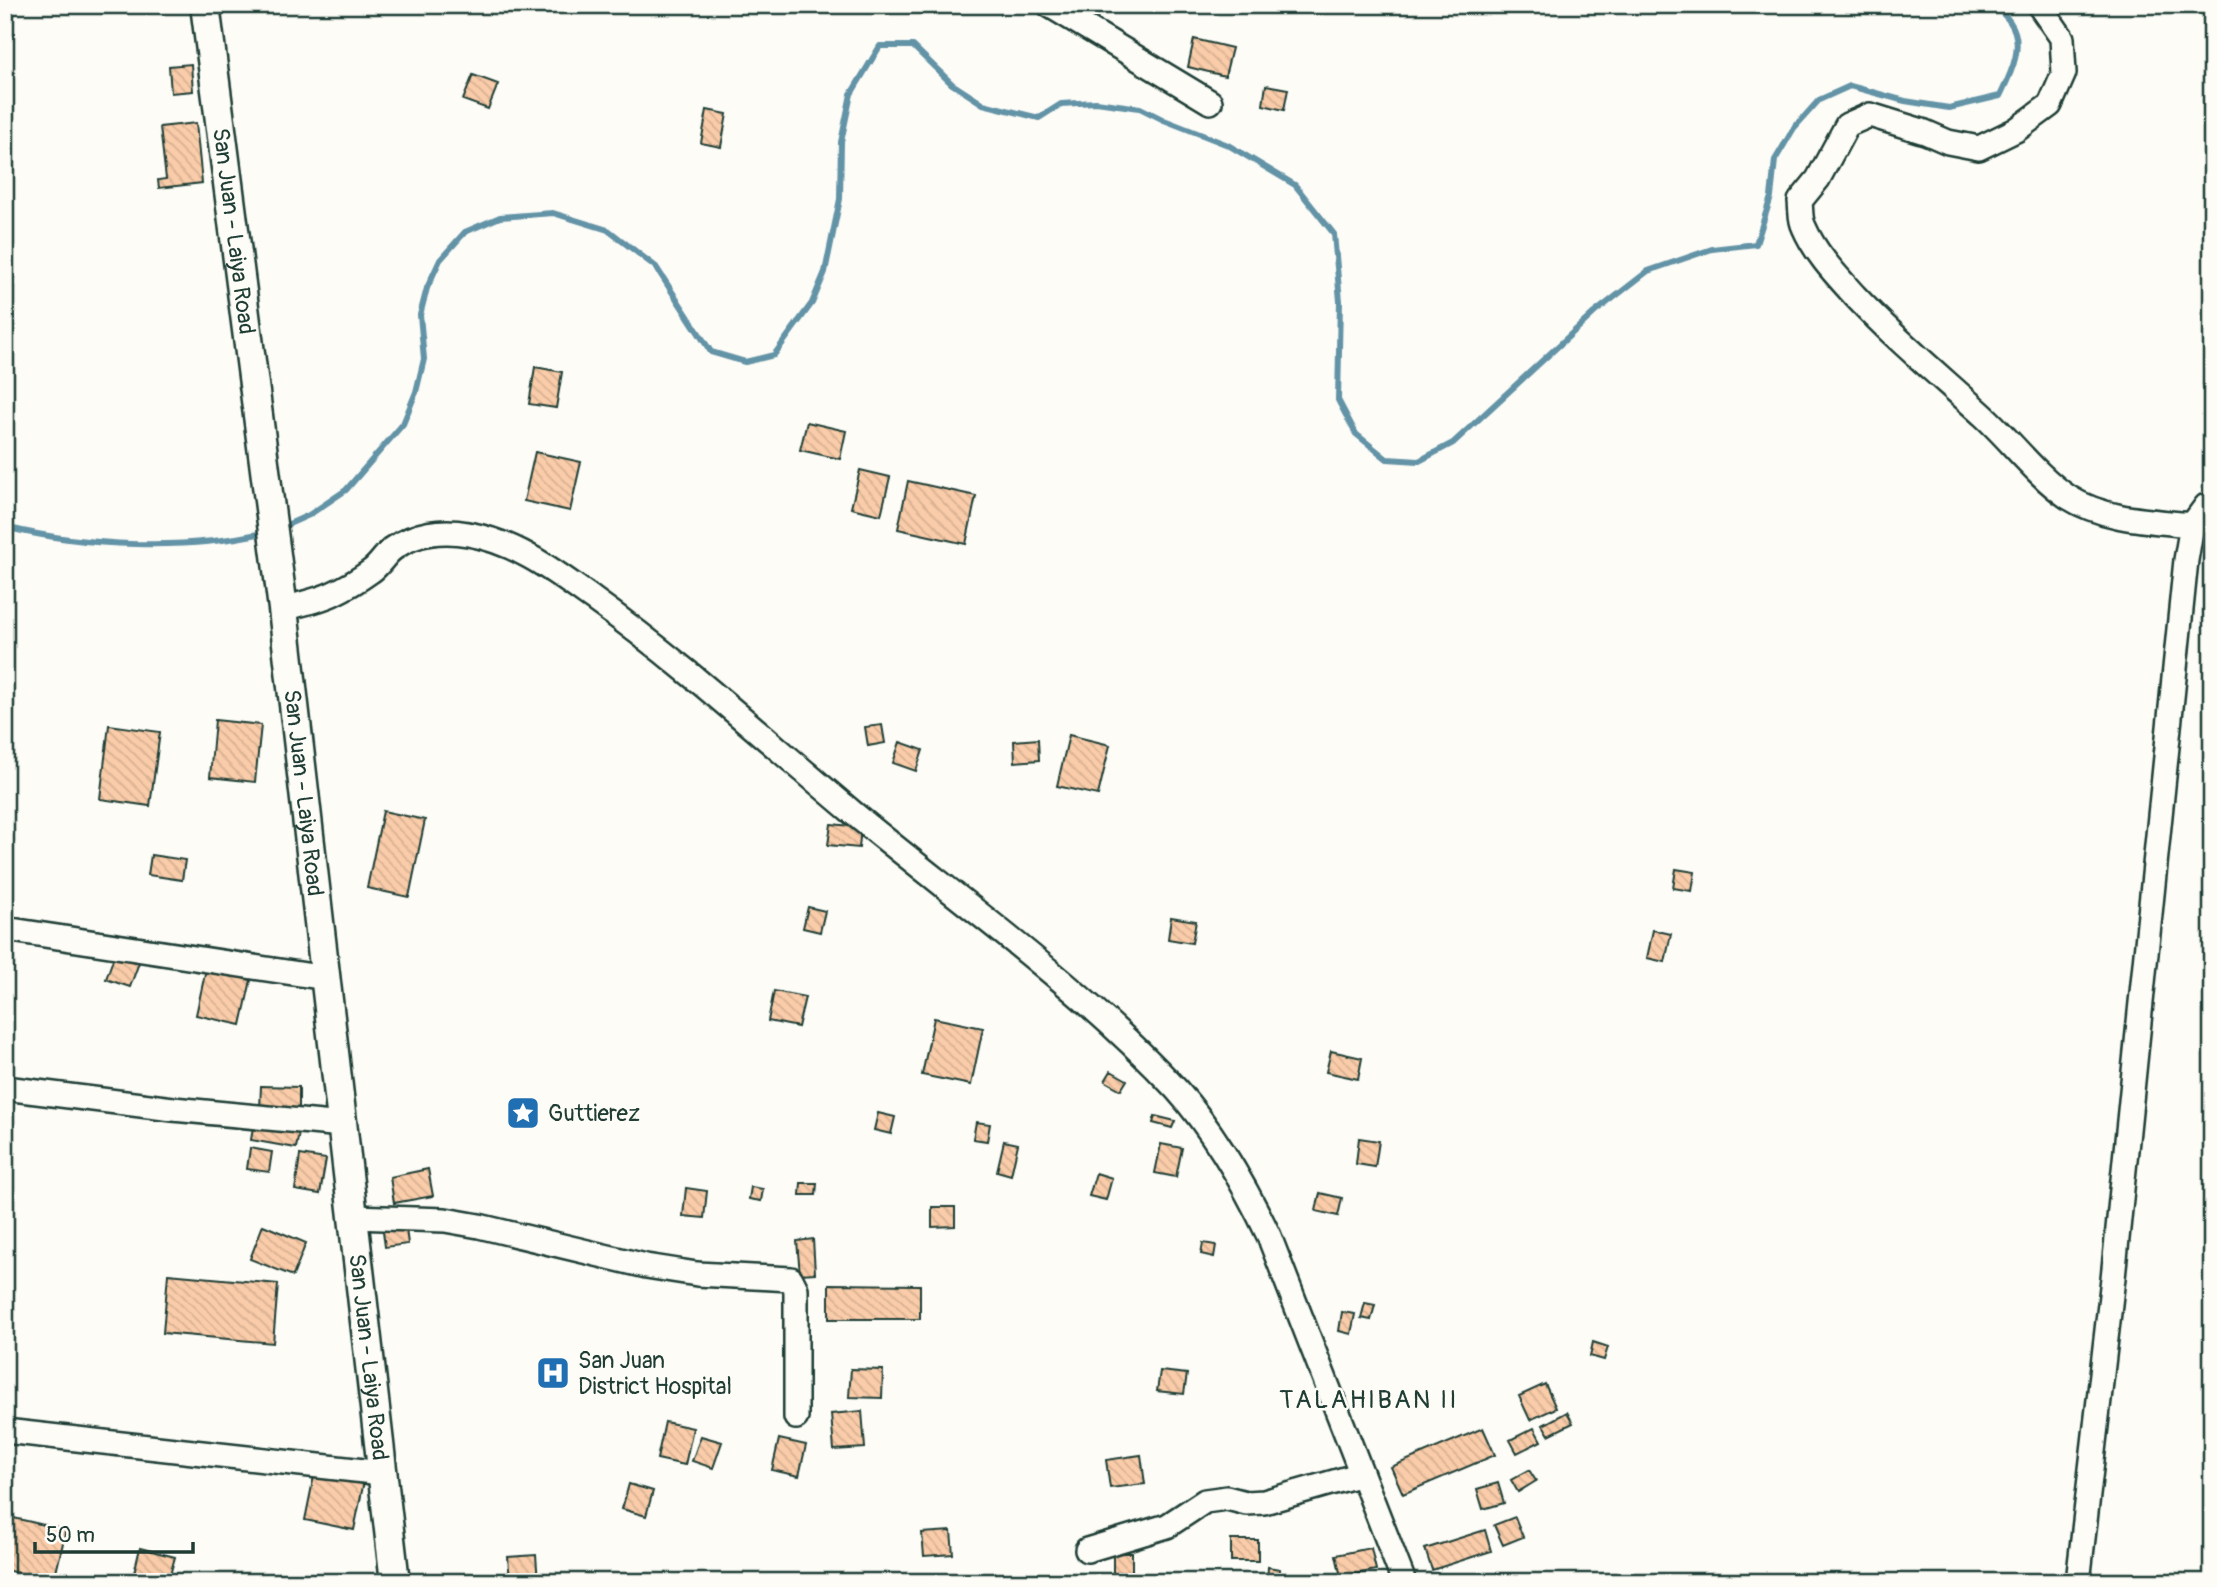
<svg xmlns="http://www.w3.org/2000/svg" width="2217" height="1587" viewBox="0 0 2217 1587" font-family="Pangolin,sans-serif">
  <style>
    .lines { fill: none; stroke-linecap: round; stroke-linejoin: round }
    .stream { stroke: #6493a6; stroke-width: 6 }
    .building { fill: url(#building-back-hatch); stroke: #1f3d34; stroke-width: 2 }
    .minor-casing { stroke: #1f3d34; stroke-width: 28 }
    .major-casing { stroke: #1f3d34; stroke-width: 33 }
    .minor { stroke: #fdfcf7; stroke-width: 23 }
    .major { stroke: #fdfcf7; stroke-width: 28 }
    .labels { text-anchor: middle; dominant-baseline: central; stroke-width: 5; stroke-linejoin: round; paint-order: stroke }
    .street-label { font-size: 23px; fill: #1f3d34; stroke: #fdfcf7 }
    .poi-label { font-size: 23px; fill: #1f3d34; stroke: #fdfcf7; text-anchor: start }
    .quarter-label { font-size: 26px; letter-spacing: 2px; fill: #1f3d34; stroke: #fdfcf7 }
  </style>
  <defs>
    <pattern id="building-back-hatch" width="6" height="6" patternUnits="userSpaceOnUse" patternTransform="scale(1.75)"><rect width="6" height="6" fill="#facca9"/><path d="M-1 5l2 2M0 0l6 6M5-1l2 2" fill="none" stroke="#d6b092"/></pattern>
  </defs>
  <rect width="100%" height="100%" fill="#fdfcf7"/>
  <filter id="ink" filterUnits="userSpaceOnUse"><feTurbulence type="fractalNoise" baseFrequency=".0143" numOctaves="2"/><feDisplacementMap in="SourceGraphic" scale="14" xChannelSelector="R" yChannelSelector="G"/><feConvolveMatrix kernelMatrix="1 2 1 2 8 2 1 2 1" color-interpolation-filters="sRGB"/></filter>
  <g filter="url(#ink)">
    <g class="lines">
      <path class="stream" d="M 5,527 C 85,547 187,551 267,532
        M 280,528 L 309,515 L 346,490 L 403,424 L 416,392 L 424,359 L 420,315 L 427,288 L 440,260 L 465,232 L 500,217 L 553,213 L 608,230 L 656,267 L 711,352 L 745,362 L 774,355 L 812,303 L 825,272 L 840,199 L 841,142 L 851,94 L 880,46 L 913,46 L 952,84 L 983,104 L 1039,118 L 1061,104 L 1096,102 L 1140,108 L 1164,120 L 1228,145 L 1295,185 L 1334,234 L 1340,301 L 1338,400 L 1356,434 L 1387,459 L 1419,461 L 1453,443 L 1594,313 L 1648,271 L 1712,249 L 1756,244 L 1771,197 L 1775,160 L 1794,128 L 1819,100 L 1850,86 L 1905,101 L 1949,108 L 2000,96 C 2010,75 2026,45 2010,22 C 2006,16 2000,11 1995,5"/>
    </g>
    <path class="building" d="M 1194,39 L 1232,48 L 1225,76 L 1188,67 Z
      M 191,64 L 193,91 L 171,93 L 169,66 Z
      M 473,75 L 498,84 L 488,109 L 463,100 Z
      M 1266,85 L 1288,89 L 1284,110 L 1263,105 Z
      M 707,110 L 727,114 L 721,147 L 701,143 Z
      M 196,123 L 202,183 L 159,188 L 158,180 L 166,179 L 160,127 Z
      M 535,367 L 562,372 L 556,408 L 529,404 Z
      M 807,422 L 846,431 L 840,459 L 800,450 Z
      M 535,452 L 581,462 L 570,511 L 524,501 Z
      M 860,470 L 890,477 L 881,515 L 851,508 Z
      M 908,481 L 976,496 L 966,544 L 898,529 Z
      M 215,720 L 261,725 L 255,782 L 210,777 Z
      M 109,725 L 160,732 L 150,806 L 100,799 Z
      M 882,725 L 885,743 L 868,746 L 865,727 Z
      M 1069,735 L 1110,745 L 1098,795 L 1057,786 Z
      M 1038,739 L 1039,760 L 1015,762 L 1014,741 Z
      M 900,742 L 923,750 L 916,771 L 893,763 Z
      M 383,811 L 425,820 L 409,897 L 367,888 Z
      M 831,824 L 861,827 L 859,848 L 828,845 Z
      M 151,855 L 185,860 L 182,880 L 148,875 Z
      M 1676,869 L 1695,872 L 1692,891 L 1673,888 Z
      M 808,907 L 825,911 L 820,932 L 803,928 Z
      M 1171,917 L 1196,921 L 1192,943 L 1168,939 Z
      M 1653,930 L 1671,934 L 1665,962 L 1647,958 Z
      M 117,948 L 141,957 L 130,987 L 106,979 Z
      M 206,969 L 251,980 L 241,1025 L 196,1015 Z
      M 774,991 L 805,997 L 798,1027 L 768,1021 Z
      M 934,1018 L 983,1028 L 971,1085 L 922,1075 Z
      M 1331,1051 L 1362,1058 L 1358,1079 L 1326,1072 Z
      M 1111,1071 L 1127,1080 L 1121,1090 L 1105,1081 Z
      M 261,1086 L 299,1087 L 299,1110 L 260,1109 Z
      M 878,1113 L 895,1117 L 891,1134 L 874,1130 Z
      M 1155,1116 L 1175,1121 L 1172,1128 L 1153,1123 Z
      M 254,1121 L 300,1128 L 296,1148 L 251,1140 Z
      M 976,1122 L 990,1124 L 987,1141 L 973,1139 Z
      M 1359,1138 L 1379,1141 L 1375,1167 L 1356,1164 Z
      M 1004,1141 L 1018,1144 L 1011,1175 L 997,1171 Z
      M 1161,1144 L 1182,1148 L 1176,1177 L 1155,1173 Z
      M 250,1148 L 272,1152 L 269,1172 L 247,1169 Z
      M 300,1155 L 326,1159 L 320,1194 L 295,1190 Z
      M 428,1169 L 433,1196 L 394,1203 L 390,1177 Z
      M 1096,1173 L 1112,1178 L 1106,1200 L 1089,1196 Z
      M 801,1183 L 817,1183 L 816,1195 L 800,1195 Z
      M 751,1187 L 763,1189 L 761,1201 L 749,1199 Z
      M 686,1188 L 707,1191 L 704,1218 L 683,1216 Z
      M 1320,1193 L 1342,1198 L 1338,1216 L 1316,1211 Z
      M 932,1207 L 955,1207 L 955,1226 L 932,1227 Z
      M 263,1225 L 306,1243 L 293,1276 L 250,1259 Z
      M 406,1229 L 408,1244 L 385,1247 L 383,1231 Z
      M 813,1239 L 815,1273 L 800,1274 L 797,1241 Z
      M 1203,1243 L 1216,1245 L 1214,1257 L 1201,1254 Z
      M 168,1274 L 278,1284 L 273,1343 L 163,1333 Z
      M 829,1284 L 920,1285 L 920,1319 L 829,1319 Z
      M 1365,1303 L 1375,1305 L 1371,1320 L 1361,1318 Z
      M 1342,1312 L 1355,1314 L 1351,1334 L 1339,1331 Z
      M 1593,1342 L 1608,1347 L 1604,1360 L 1590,1356 Z
      M 851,1369 L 883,1370 L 882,1398 L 849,1397 Z
      M 1160,1371 L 1187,1374 L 1184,1394 L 1157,1391 Z
      M 1545,1384 L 1556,1408 L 1530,1420 L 1519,1396 Z
      M 862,1411 L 865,1448 L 834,1450 L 831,1414 Z
      M 1567,1412 L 1573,1423 L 1549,1435 L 1543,1425 Z
      M 665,1422 L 693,1428 L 685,1465 L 657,1459 Z
      M 1483,1428 L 1495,1455 L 1403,1494 L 1391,1467 Z
      M 1534,1428 L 1541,1441 L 1517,1453 L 1510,1440 Z
      M 701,1436 L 722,1442 L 713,1468 L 692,1461 Z
      M 779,1439 L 806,1445 L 799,1476 L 772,1470 Z
      M 1141,1455 L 1145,1484 L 1110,1488 L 1106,1460 Z
      M 1529,1470 L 1536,1481 L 1518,1492 L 1511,1480 Z
      M 315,1471 L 364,1481 L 354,1530 L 305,1520 Z
      M 1498,1483 L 1504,1503 L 1483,1509 L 1477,1489 Z
      M 629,1484 L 653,1491 L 646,1516 L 622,1509 Z
      M 5,1516 L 66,1530 L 54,1581 L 5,1570 Z
      M 1515,1517 L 1523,1537 L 1503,1545 L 1494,1525 Z
      M 1485,1530 L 1491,1551 L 1432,1570 L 1425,1549 Z
      M 951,1531 L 953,1554 L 924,1556 L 922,1533 Z
      M 1231,1540 L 1258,1540 L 1258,1561 L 1231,1561 Z
      M 140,1548 L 175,1557 L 168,1582 L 134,1573 Z
      M 1371,1548 L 1376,1570 L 1341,1577 L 1336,1555 Z
      M 1113,1553 L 1132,1553 L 1132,1582 L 1113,1582 Z
      M 536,1555 L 538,1582 L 510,1582 L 508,1557 Z
      M 1268,1567 L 1280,1569 L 1279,1582 L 1267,1582 Z"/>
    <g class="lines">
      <defs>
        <path id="minor" d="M 1049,5 L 1210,102
          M 2039,5 L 2062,38 L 2064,73 L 2050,105 L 2016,130 L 1979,148 L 1948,142 L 1925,132 L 1870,115 L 1847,125 L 1818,179 L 1800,201 C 1801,210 1800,220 1804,227 C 1815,253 1836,275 1855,296 C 1895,339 1940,376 1984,416 C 2012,442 2036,475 2068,497 C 2104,520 2151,521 2192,525
          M 283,609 C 299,604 317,601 332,594 C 345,588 360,579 371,571 C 380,565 385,554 394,548 C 415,533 442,529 468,534 C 516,542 554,571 593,599 C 684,664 766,740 852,812 C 962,903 1078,984 1176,1089 C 1213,1130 1245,1186 1269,1236 L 1404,1582
          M 5,929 L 326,978
          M 5,1088 L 173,1109 L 343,1125
          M 353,1217 L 445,1220 L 479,1226 L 646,1266 L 697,1274 L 791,1279 L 796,1289 L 796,1417
          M 5,1431 L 382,1473
          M 1087,1550 L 1167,1526 L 1205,1501 L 1227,1498 L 1246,1503 L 1264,1502 L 1362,1474
          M 2078,1582 L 2113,1278 L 2186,560 L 2192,525 L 2206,506 L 2212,505"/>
        <g id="major">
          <path id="s1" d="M 205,5 L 283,609 L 395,1582"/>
        </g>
      </defs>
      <use href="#minor" class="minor-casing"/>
      <use href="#major" class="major-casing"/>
      <use href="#minor" class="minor"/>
      <use href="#major" class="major"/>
    </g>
  </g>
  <defs>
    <symbol id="sight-square" viewBox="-11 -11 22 22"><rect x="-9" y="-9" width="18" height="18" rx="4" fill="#1f6fb2" stroke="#fdfcf7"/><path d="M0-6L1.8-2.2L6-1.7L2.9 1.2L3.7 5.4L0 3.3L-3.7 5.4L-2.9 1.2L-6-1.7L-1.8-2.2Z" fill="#fff"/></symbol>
    <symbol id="hospital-square" viewBox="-11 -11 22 22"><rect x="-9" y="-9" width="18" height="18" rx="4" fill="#1f6fb2" stroke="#fdfcf7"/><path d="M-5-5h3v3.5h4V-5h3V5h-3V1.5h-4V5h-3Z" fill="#fff"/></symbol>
  </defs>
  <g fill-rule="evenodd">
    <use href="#sight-square" x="504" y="1094" width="38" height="38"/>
    <use href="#hospital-square" x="534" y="1354" width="38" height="38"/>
  </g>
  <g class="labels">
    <g class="street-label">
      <text stroke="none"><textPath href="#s1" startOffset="228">San Juan - Laiya Road</textPath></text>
      <text stroke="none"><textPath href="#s1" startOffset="794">San Juan - Laiya Road</textPath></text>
      <text stroke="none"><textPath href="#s1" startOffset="1362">San Juan - Laiya Road</textPath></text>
    </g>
    <g class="poi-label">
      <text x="548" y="1113">Guttierez</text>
      <text x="578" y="1360">San Juan<tspan x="578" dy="26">District Hospital</tspan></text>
    </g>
    <g class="quarter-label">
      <text x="1369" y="1400">TALAHIBAN II</text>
    </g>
  </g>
  <rect width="2217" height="1587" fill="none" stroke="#fdfcf7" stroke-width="28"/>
  <rect x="14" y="14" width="2189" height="1559" fill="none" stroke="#1f3d34" stroke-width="2.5" filter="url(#ink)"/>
  <path d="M35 1542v10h158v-10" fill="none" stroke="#1f3d34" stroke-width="3.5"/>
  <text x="46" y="1542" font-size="21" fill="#1f3d34" stroke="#fdfcf7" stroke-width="5" paint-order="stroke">50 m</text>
</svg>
